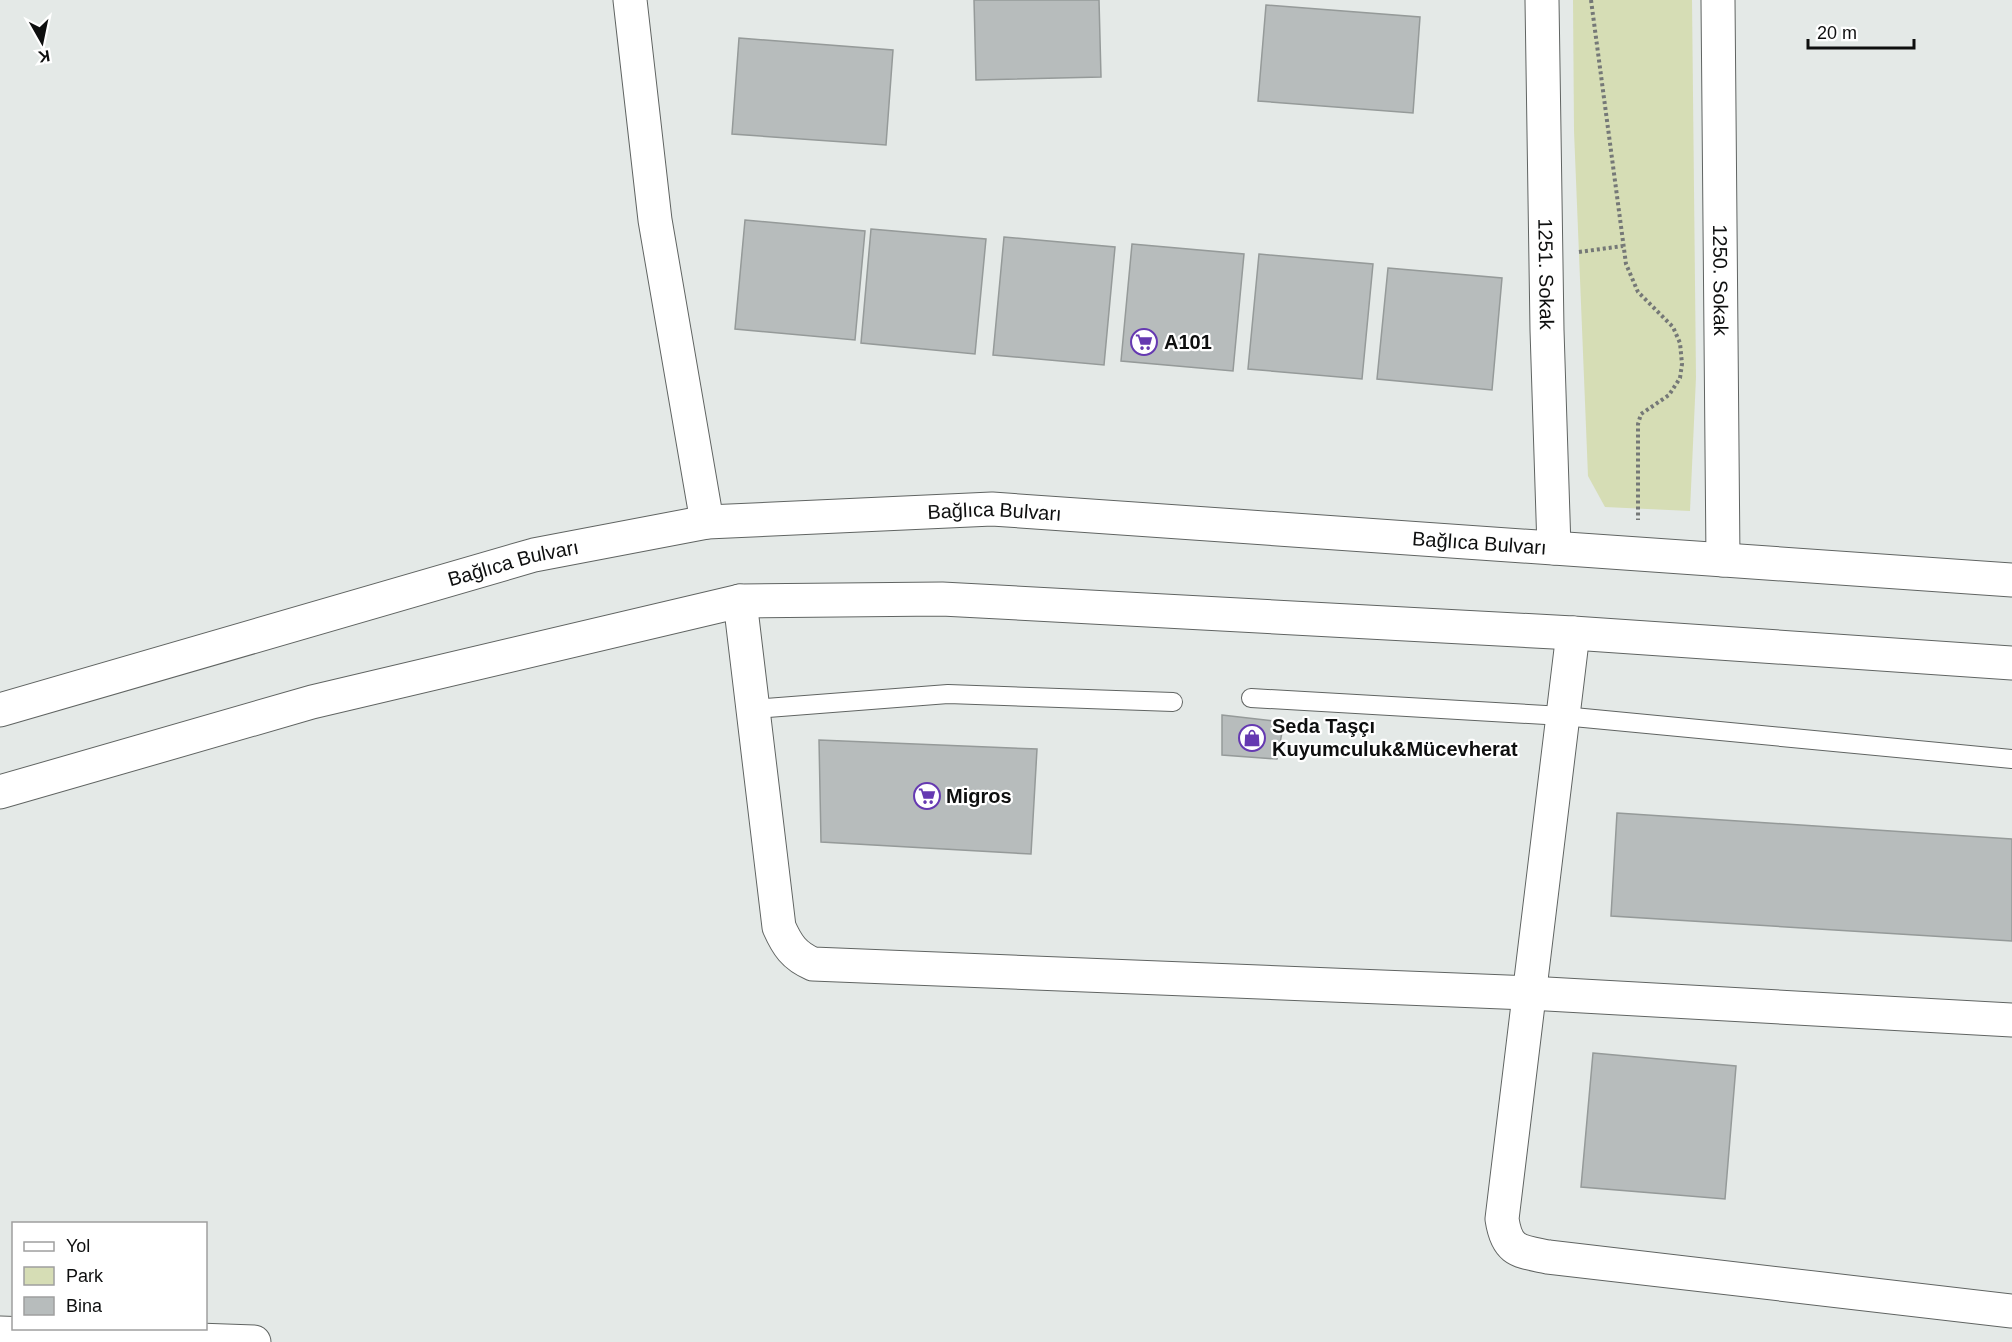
<svg xmlns="http://www.w3.org/2000/svg" width="2012" height="1342" viewBox="0 0 2012 1342" font-family="Arial,sans-serif">
  <style>
    .green { fill: #d6ddb5 }
    .building { fill: #b7bcbc; stroke: #959a99; stroke-width: 1.5 }
    .lines { fill: none; stroke-linecap: round; stroke-linejoin: round }
    .lane-casing { stroke: #606462; stroke-width: 20 }
    .street-casing { stroke: #606462; stroke-width: 35 }
    .primary-casing { stroke: #606462; stroke-width: 35 }
    .path { stroke: #757877; stroke-width: 4; stroke-dasharray: 3 3; stroke-linecap: butt }
    .lane { stroke: #fff; stroke-width: 18 }
    .street { stroke: #fff; stroke-width: 33 }
    .primary { stroke: #fff; stroke-width: 33 }
    .labels { text-anchor: middle; dominant-baseline: central; stroke-width: 4.5; stroke-linejoin: round; paint-order: stroke }
    .street-label { font-size: 20px; fill: #0e0f0f; stroke: #fff }
    .poi-label { font-size: 20px; font-weight: bold; fill: #0e0f0f; stroke: #fff; text-anchor: start }
  </style>
  <rect width="100%" height="100%" fill="#e4e9e7"/>
  <path class="green" d="M 1573,0 L 1692,0 L 1696,377 L 1690,511 L 1605,507 L 1588,476 L 1574,131 Z"/>
  <path class="building" d="M 974,0 L 1099,0 L 1101,77 L 976,80 Z
    M 1266,5 L 1420,17 L 1413,113 L 1258,101 Z
    M 739,38 L 893,50 L 886,145 L 732,134 Z
    M 745,220 L 865,231 L 855,340 L 735,329 Z
    M 871,229 L 986,239 L 975,354 L 861,343 Z
    M 1004,237 L 1115,247 L 1104,365 L 993,355 Z
    M 1132,244 L 1244,254 L 1233,371 L 1121,361 Z
    M 1259,254 L 1373,264 L 1362,379 L 1248,369 Z
    M 1388,268 L 1502,278 L 1492,390 L 1377,379 Z
    M 1222,715 L 1284,722 L 1277,759 L 1222,755 Z
    M 819,740 L 1037,749 L 1031,854 L 821,842 Z
    M 1617,813 L 2012,839 L 2012,941 L 1611,916 Z
    M 1593,1053 L 1736,1066 L 1725,1199 L 1581,1187 Z"/>
  <g class="lines">
    <defs>
      <path id="lane" d="M 1251,698 L 1563,716 L 2012,759
        M 754,709 L 948,694 L 1173,702"/>
      <g id="street">
        <path d="M 630,0 L 655,220 L 707,522"/>
        <path id="s1" d="M 1542,0 L 1547,330 L 1554,548"/>
        <path id="s2" d="M 1718,0 L 1723,560"/>
        <path d="M 740,601 L 779,927 C 787,945 794,956 813,964 L 1529,993 L 2012,1020"/>
        <path d="M 1573,633 L 1502,1219 C 1507,1252 1519,1251 1548,1257 L 2012,1311"/>
      </g>
      <g id="primary">
        <path id="s3" d="M 0,710 L 534,555 L 707,522 L 992,509 L 2012,580"/>
        <path d="M 0,792 L 312,702 L 740,601 L 942,599 L 1573,633 L 2012,663"/>
        <path d="M 0,1333 L 254,1342"/>
      </g>
    </defs>
    <use href="#lane" class="lane-casing"/>
    <use href="#street" class="street-casing"/>
    <use href="#primary" class="primary-casing"/>
    <path class="path" d="M 1591,0 L 1626,264 L 1638,292 L 1673,327 L 1680,343 L 1682,364 L 1680,378 L 1669,395 L 1641,414 L 1638,424 L 1638,520
      M 1579,252 L 1623,246"/>
    <use href="#lane" class="lane"/>
    <use href="#street" class="street"/>
    <use href="#primary" class="primary"/>
  </g>
  <defs>
    <symbol id="supermarket-ring" viewBox="-11 -11 22 22"><circle r="9.5" fill="#fff" stroke="#6539b1" stroke-width="1.5"/><path d="M-6-5.5h2.5l.6 2H6L4.5 2H-2.5L-4.4-4H-6ZM-1.5 3.2a1.3 1.3 0 1 0 .1 0ZM3 3.2a1.3 1.3 0 1 0 .1 0Z" fill="#6539b1"/></symbol>
    <symbol id="shop-ring" viewBox="-11 -11 22 22"><circle r="9.5" fill="#fff" stroke="#6539b1" stroke-width="1.5"/><path d="M-5-2.5h2.3a2.7 3.5 0 0 1 5.4 0H5L5.5 6h-11ZM-1.5-2.5h3a1.5 2.3 0 0 0-3 0Z" fill="#6539b1"/></symbol>
  </defs>
  <g fill-rule="evenodd">
    <use href="#supermarket-ring" x="1129" y="327" width="30" height="30"/>
    <use href="#shop-ring" x="1237" y="723" width="30" height="30"/>
    <use href="#supermarket-ring" x="912" y="781" width="30" height="30"/>
  </g>
  <g class="labels">
    <g class="street-label">
      <text stroke="none"><textPath href="#s1" startOffset="274">1251. Sokak</textPath></text>
      <text stroke="none"><textPath href="#s2" startOffset="280">1250. Sokak</textPath></text>
      <text stroke="none"><textPath href="#s3" startOffset="1020">Bağlıca Bulvarı</textPath></text>
      <text stroke="none"><textPath href="#s3" startOffset="1506">Bağlıca Bulvarı</textPath></text>
      <text stroke="none"><textPath href="#s3" startOffset="534">Bağlıca Bulvarı</textPath></text>
    </g>
    <g class="poi-label">
      <text x="1164" y="342">A101</text>
      <text x="1272" y="726">Seda Taşçı<tspan x="1272" dy="23">Kuyumculuk&amp;Mücevherat</tspan></text>
      <text x="946" y="796">Migros</text>
    </g>
  </g>
  <rect x="12" y="1222" width="195" height="108" fill="#ffffff" stroke="#9f9f9f" stroke-width="1.5"/>
  <rect x="24" y="1242" width="30" height="9" fill="#ffffff" stroke="#9f9f9f" stroke-width="1.5"/>
  <text x="66" y="1252" font-size="18" fill="#0e0f0f">Yol</text>
  <rect x="24" y="1267" width="30" height="18" fill="#d6ddb5" stroke="#9f9f9f" stroke-width="1.5"/>
  <text x="66" y="1282" font-size="18" fill="#0e0f0f">Park</text>
  <rect x="24" y="1297" width="30" height="18" fill="#b7bcbc" stroke="#9f9f9f" stroke-width="1.5"/>
  <text x="66" y="1312" font-size="18" fill="#0e0f0f">Bina</text>
  <g transform="translate(42 42) rotate(171)" stroke="#ffffff" stroke-width="4.5" paint-order="stroke">
  <path d="M0-4.5L10 22L0 15L-10 22Z" fill="#0e0f0f"/>
  <text y="-9" font-size="16" font-weight="bold" text-anchor="middle" fill="#0e0f0f">K</text>
  </g>
  <path d="M1808 39v9h106v-9" fill="none" stroke="#0e0f0f" stroke-width="3"/>
  <text x="1817" y="39" font-size="18" fill="#0e0f0f" stroke="#ffffff" stroke-width="4.5" paint-order="stroke">20 m</text>
</svg>
